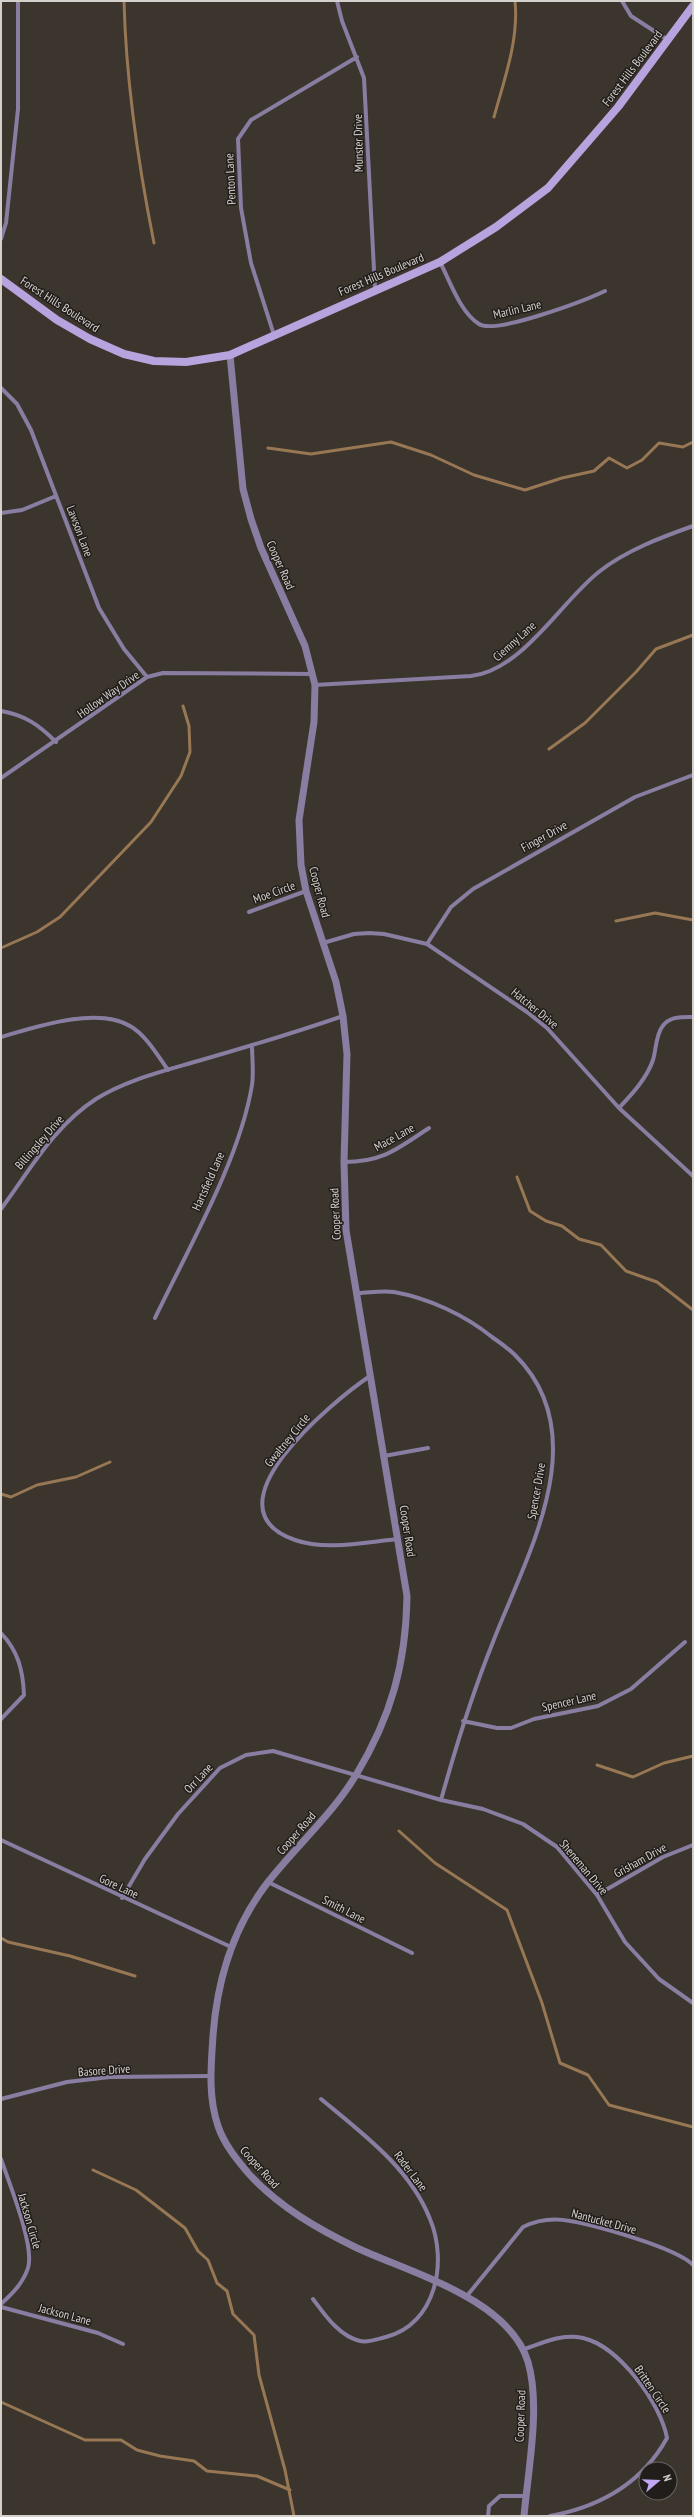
<svg xmlns="http://www.w3.org/2000/svg" width="694" height="2517" viewBox="0 0 694 2517" font-family="'PT Sans Narrow',sans-serif">
  <style>
    .lines { fill: none; stroke-linecap: round; stroke-linejoin: round }
    .stream { stroke: #977754; stroke-width: 3 }
    .minor { stroke: #897da1; stroke-width: 4 }
    .tertiary { stroke: #897da1; stroke-width: 7 }
    .secondary { stroke: #b7a3dd; stroke-width: 8 }
    .labels { text-anchor: middle; dominant-baseline: central; stroke-width: 3; stroke-linejoin: round; paint-order: stroke }
    .street-label { font-size: 12px; fill: #d4d0cc; stroke: #211d1a }
  </style>
  <rect width="100%" height="100%" fill="#3c352e"/>
  <g class="lines">
    <path class="stream" d="M 124,1 C 126,82 138,163 154,243
      M 494,117 C 504,80 519,40 515,1
      M 268,448 L 311,454 L 391,442 L 431,455 L 474,475 L 525,490 L 562,478 L 594,471 L 609,458 L 627,468 L 642,460 L 659,443 L 683,447 L 693,442
      M 549,749 L 585,723 L 636,672 L 656,649 L 693,635
      M 616,921 L 655,913 L 693,920
      M 1,948 L 37,932 L 60,917 L 151,822 L 181,776 L 190,752 L 189,726 L 183,706
      M 517,1177 L 530,1211 L 546,1221 L 562,1226 L 579,1239 L 601,1245 L 626,1271 L 657,1282 L 693,1310
      M 1,1494 L 11,1497 L 37,1485 L 76,1477 L 110,1462
      M 597,1765 L 633,1777 L 664,1763 L 693,1756
      M 399,1831 L 435,1863 L 507,1910 L 542,2003 L 560,2063 L 588,2075 L 609,2105 L 693,2127
      M 1,1938 L 8,1942 L 70,1956 L 135,1976
      M 93,2170 L 136,2190 L 185,2228 L 198,2251 L 208,2260 L 217,2283 L 227,2291 L 233,2314 L 254,2335 L 259,2375 L 285,2470 L 294,2516
      M 1,2402 L 85,2440 L 121,2440 L 137,2450 L 160,2456 L 194,2461 L 207,2471 L 257,2476 L 290,2490"/>
    <path class="minor" d="M 337,1 L 342,21 L 364,78 L 375,289
      M 622,1 L 631,16 L 668,40
      M 1,239 L 6,223 L 18,109 L 18,1
      M 440,262 C 450,281 460,312 479,324 C 495,335 586,300 605,291
      M 274,335 L 251,263 L 241,208 L 238,139 L 251,120 L 357,57
      M 1,388 L 17,404 L 31,430 L 99,608 L 124,649 L 147,677
      M 1,513 L 22,510 L 56,496
      M 315,685 L 471,676 C 523,670 561,601 600,571 C 627,550 662,537 693,526
      M 1,711 C 25,715 39,725 56,742
      M 1,778 L 147,677 L 163,673 L 313,674
      M 249,912 L 306,891
      M 323,943 L 354,934 L 369,933 L 384,934 L 427,944 L 527,1012 L 547,1028 L 619,1108 L 693,1176
      M 427,944 L 451,907 L 473,889 L 635,797 L 693,775
      M 1,1037 C 35,1027 97,1006 130,1026 C 146,1035 158,1056 168,1070
      M 619,1108 C 632,1094 647,1078 653,1060 C 656,1050 656,1035 662,1027 C 669,1016 682,1017 693,1017
      M 344,1162 C 383,1162 397,1149 429,1128
      M 1,1209 C 30,1170 54,1126 96,1099 C 126,1080 164,1071 198,1061 C 247,1047 296,1032 343,1016
      M 355,1293 C 368,1293 382,1290 394,1292 C 428,1298 465,1315 492,1337 C 499,1342 508,1348 515,1355 C 597,1436 526,1556 493,1642 C 472,1694 456,1746 441,1800
      M 155,1318 C 188,1249 240,1159 252,1085 C 254,1072 252,1058 252,1045
      M 370,1376 C 333,1401 202,1508 295,1540 C 326,1551 366,1542 398,1539
      M 384,1456 L 428,1448
      M 1,1633 C 18,1651 23,1670 24,1695 L 1,1719
      M 463,1721 L 497,1728 L 511,1728 L 534,1719 L 598,1706 L 631,1689 L 685,1642
      M 1,1840 L 231,1947
      M 268,1882 L 412,1953
      M 597,1895 L 663,1857 L 693,1845
      M 122,1898 L 145,1859 L 178,1814 L 220,1768 L 246,1755 L 273,1751 L 441,1800 L 483,1809 L 523,1824 L 557,1847 L 597,1895 L 625,1942 L 659,1979 L 693,2003
      M 1,2099 L 67,2082 L 110,2077 L 210,2076
      M 1,2159 C 9,2183 35,2246 28,2268 C 23,2283 13,2293 1,2304
      M 466,2297 L 523,2227 C 537,2220 554,2218 570,2221 C 595,2225 677,2248 693,2265
      M 313,2299 C 325,2315 339,2336 360,2341 C 368,2343 378,2339 386,2337 C 436,2324 448,2262 430,2219 C 410,2168 362,2133 321,2099
      M 1,2307 L 98,2333 L 123,2344
      M 524,2349 C 543,2343 562,2333 583,2338 C 619,2346 661,2404 667,2438 C 642,2483 599,2507 550,2516
      M 488,2516 L 489,2506 L 500,2496 L 526,2496"/>
    <path class="tertiary" d="M 230,355 L 243,489 L 251,519 L 261,548 L 305,646 L 315,685 L 314,722 L 299,820 L 301,865 L 306,891 L 336,982 L 343,1016 L 347,1054 L 344,1162 L 346,1230 L 407,1596 C 406,1664 391,1717 356,1775 C 332,1815 296,1846 268,1882 C 234,1926 217,1980 213,2036 C 211,2066 208,2097 218,2126 C 224,2144 237,2160 249,2174 C 279,2207 318,2229 357,2248 C 411,2273 509,2299 528,2362 C 541,2406 528,2470 524,2516"/>
    <path class="secondary" d="M 1,279 L 57,320 L 90,339 L 124,354 L 154,361 L 186,362 L 230,355 L 440,262 L 496,227 L 548,188 L 618,107 L 693,6"/>
  </g>
  <g class="labels">
    <g class="street-label">
      <text transform="translate(632 68) rotate(-53)">Forest Hills Boulevard</text>
      <text transform="translate(358 143) rotate(-91)">Munster Drive</text>
      <text transform="translate(230 179) rotate(-93)">Penton Lane</text>
      <text transform="translate(381 274) rotate(-23)">Forest Hills Boulevard</text>
      <text transform="translate(60 304) rotate(33)">Forest Hills Boulevard</text>
      <text transform="translate(517 309) rotate(-13)">Marlin Lane</text>
      <text transform="translate(80 531) rotate(69)">Lawson Lane</text>
      <text transform="translate(281 565) rotate(66)">Cooper Road</text>
      <text transform="translate(514 641) rotate(-42)">Ciemny Lane</text>
      <text transform="translate(108 694) rotate(-35)">Hollow Way Drive</text>
      <text transform="translate(544 836) rotate(-29)">Finger Drive</text>
      <text transform="translate(274 892) rotate(-20)">Moe Circle</text>
      <text transform="translate(320 892) rotate(75)">Cooper Road</text>
      <text transform="translate(535 1008) rotate(39)">Hatcher Drive</text>
      <text transform="translate(394 1137) rotate(-29)">Mace Lane</text>
      <text transform="translate(39 1142) rotate(-49)">Billingsley Drive</text>
      <text transform="translate(208 1181) rotate(-66)">Hartsfield Lane</text>
      <text transform="translate(335 1214) rotate(-93)">Cooper Road</text>
      <text transform="translate(287 1440) rotate(-51)">Gwaltney Circle</text>
      <text transform="translate(536 1491) rotate(-80)">Spencer Drive</text>
      <text transform="translate(408 1531) rotate(81)">Cooper Road</text>
      <text transform="translate(569 1701) rotate(-13)">Spencer Lane</text>
      <text transform="translate(198 1778) rotate(-47)">Orr Lane</text>
      <text transform="translate(296 1833) rotate(-49)">Cooper Road</text>
      <text transform="translate(640 1860) rotate(-29)">Grisham Drive</text>
      <text transform="translate(584 1867) rotate(50)">Sheneman Drive</text>
      <text transform="translate(119 1886) rotate(25)">Gore Lane</text>
      <text transform="translate(344 1909) rotate(27)">Smith Lane</text>
      <text transform="translate(104 2070) rotate(-4)">Basore Drive</text>
      <text transform="translate(260 2167) rotate(48)">Cooper Road</text>
      <text transform="translate(411 2171) rotate(53)">Rader Lane</text>
      <text transform="translate(30 2221) rotate(74)">Jackson Circle</text>
      <text transform="translate(604 2221) rotate(15)">Nantucket Drive</text>
      <text transform="translate(65 2314) rotate(15)">Jackson Lane</text>
      <text transform="translate(653 2389) rotate(56)">Britten Circle</text>
      <text transform="translate(520 2416) rotate(-88)">Cooper Road</text>
    </g>
  </g>
  <rect width="694" height="2517" fill="none" stroke="#d4d0cc" stroke-width="4"/>
  <g transform="translate(658 2481) rotate(71)"><circle r="19" fill="#211d1a" stroke="#696561"/>
  <path d="M0-3L7 15L0 10L-7 15Z" fill="#c2a8f2"/>
  <text y="-6" font-size="11" font-weight="bold" text-anchor="middle" fill="#d4d0cc">N</text>
  </g>
</svg>
